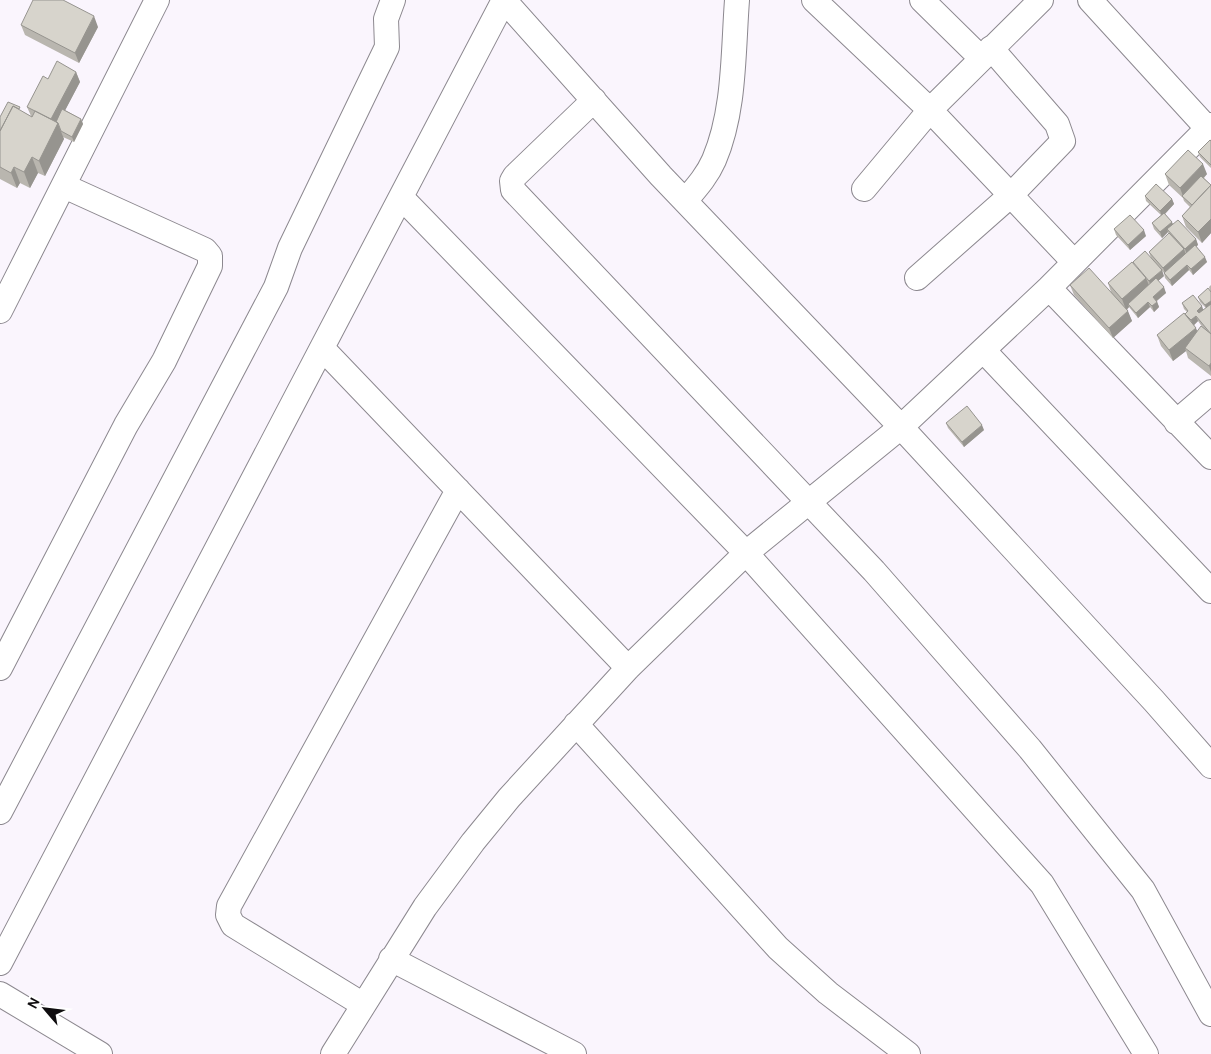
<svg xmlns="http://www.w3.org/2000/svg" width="1211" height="1054" viewBox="0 0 1211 1054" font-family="Overpass,sans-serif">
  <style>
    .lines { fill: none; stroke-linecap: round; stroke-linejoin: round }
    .minor-casing { stroke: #8c888f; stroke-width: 26 }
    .minor { stroke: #fff; stroke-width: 24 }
    .wall { fill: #b9b6af; fill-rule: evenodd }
    .shaded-wall { fill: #96948f }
    .building { fill: #d7d4cc; stroke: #96948f }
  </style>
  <rect width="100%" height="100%" fill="#faf5fd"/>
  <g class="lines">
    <defs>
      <path id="minor" d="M 504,0 L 661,176 L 901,427 L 1154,701 L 1211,766
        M 814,0 L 930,110 L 864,189
        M 922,0 L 981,58
        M 1041,0 L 930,110 L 1074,262
        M 1090,0 L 1207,128
        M 594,100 L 515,176 L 512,181 L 513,190 L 874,571 L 1030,749 L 1143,890 L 1211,1014
        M 401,197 L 746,553 L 1042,884 L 1146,1054
        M 685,201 C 696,188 707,176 714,160 C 735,111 733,53 737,0
        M 917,278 L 1011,195 L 1063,141 L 1057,124 L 991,48
        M 1049,288 L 1211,457
        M 0,311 L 157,0
        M 322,348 L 628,668
        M 983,350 L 1211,591
        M 1176,422 L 1211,392
        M 0,668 L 126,425 L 164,361 L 210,266 L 210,256 L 205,250 L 64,186
        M 576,724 L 778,948 L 828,993 L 908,1054
        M 0,812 L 276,287 L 290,248 L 387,47 L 386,19 L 393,0
        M 391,959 L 574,1054
        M 0,963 L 504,0
        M 0,994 L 100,1054
        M 362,1004 L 233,925 L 228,915 L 229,906 L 458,490
        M 333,1054 L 425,907 L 473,842 L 509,798 L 628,668 L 746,553 L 901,427 L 1049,288 L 1211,125"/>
    </defs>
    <use href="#minor" class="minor-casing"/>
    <use href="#minor" class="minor"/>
  </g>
  <path class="wall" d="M 21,25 L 98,27 L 79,63 L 25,35 Z
    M 76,72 L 80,82 L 65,110 L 81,119 L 83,124 L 74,142 L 63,137 L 64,139 L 45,176 L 38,173 L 30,188 L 20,183 L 17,188 L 0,179 L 0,117 L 21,111 L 31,116 L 27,107 L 48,79 Z
    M 1211,141 L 1211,168 L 1200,157 L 1198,152 Z
    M 1165,174 L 1207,174 L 1204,178 L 1211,185 L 1211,233 L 1202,243 L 1186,227 L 1182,216 L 1190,207 L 1184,201 L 1183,198 L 1169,185 Z
    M 1145,196 L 1172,199 L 1174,204 L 1165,214 L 1173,224 L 1196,239 L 1198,245 L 1196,246 L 1207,262 L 1193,275 L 1189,270 L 1172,286 L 1165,278 L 1164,273 L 1151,258 L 1149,252 L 1169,234 L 1168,232 L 1162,238 L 1154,229 L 1152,223 L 1161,215 L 1146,201 Z
    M 1114,229 L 1146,236 L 1130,250 L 1116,235 Z
    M 1164,276 L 1158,281 L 1166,293 L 1157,301 L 1159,307 L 1154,312 L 1150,307 L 1138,318 L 1129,307 L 1127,310 L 1132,321 L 1113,338 L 1074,295 L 1070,285 L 1111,292 L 1108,283 Z
    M 1211,285 L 1211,376 L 1188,358 L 1186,351 L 1173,361 L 1161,346 L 1157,335 L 1186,315 L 1187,312 L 1184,309 L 1182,303 L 1204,310 L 1206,308 L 1200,302 L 1198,297 L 1210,291 L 1209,287 ZM 1198,321 L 1203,328 L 1197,331 L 1194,325 Z
    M 946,423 L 984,430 L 964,447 L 948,428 Z"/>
  <path class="shaded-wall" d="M 94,16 L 98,27 L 79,63 L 75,53 Z
    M 76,72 L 80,82 L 58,124 L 64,139 L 45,176 L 39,161 L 51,119 Z
    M 81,119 L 83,124 L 74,142 L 72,137 Z
    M 32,157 L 38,173 L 30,188 L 24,172 Z
    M 1203,164 L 1207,174 L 1184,198 L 1183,196 L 1180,188 Z
    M 14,167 L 20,183 L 17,188 L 11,173 Z
    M 1172,199 L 1174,204 L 1162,217 L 1160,211 Z
    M 1211,219 L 1211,233 L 1202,243 L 1198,232 Z
    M 1172,222 L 1174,227 L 1167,229 L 1168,232 L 1162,238 L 1160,232 Z
    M 1144,230 L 1146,236 L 1130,250 L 1128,245 Z
    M 1196,239 L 1198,245 L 1187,255 L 1185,249 Z
    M 1184,249 L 1186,255 L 1165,273 L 1163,268 Z
    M 1205,257 L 1207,262 L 1193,275 L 1191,269 Z
    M 1187,265 L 1189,270 L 1172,286 L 1170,280 Z
    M 1162,270 L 1164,276 L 1151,287 L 1149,281 Z
    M 1146,278 L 1150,288 L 1128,304 L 1129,307 L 1126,310 L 1122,299 Z
    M 1164,287 L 1166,293 L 1155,302 L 1153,297 Z
    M 1211,301 L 1211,308 L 1207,311 L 1205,305 Z
    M 1148,302 L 1150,307 L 1138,318 L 1136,313 Z
    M 1157,302 L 1159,307 L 1154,312 L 1152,306 Z
    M 1202,306 L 1204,312 L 1199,316 L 1197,311 Z
    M 1128,311 L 1132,321 L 1113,338 L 1109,328 Z
    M 1196,316 L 1198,321 L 1193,326 L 1191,320 Z
    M 1196,328 L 1200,339 L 1185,348 L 1186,351 L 1173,361 L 1169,350 Z
    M 1211,363 L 1211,372 L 1209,366 Z
    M 982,425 L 984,430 L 964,447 L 962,442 Z"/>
  <path class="building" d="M 33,0 L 63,0 L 94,16 L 75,53 L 21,25 Z
    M 57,61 L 76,72 L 51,119 L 27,107 L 43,76 L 48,79 Z
    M 8,102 L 20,107 L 19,109 L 13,106 L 0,131 L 0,117 Z
    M 13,106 L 32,117 L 35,111 L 58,123 L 39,161 L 32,157 L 24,172 L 14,167 L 11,173 L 0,167 L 0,131 Z
    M 62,109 L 81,119 L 72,137 L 61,131 L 58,123 L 56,122 Z
    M 1210,140 L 1211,141 L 1211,165 L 1198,152 Z
    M 1188,150 L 1203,164 L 1180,188 L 1165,174 Z
    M 1201,176 L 1211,185 L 1192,205 L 1182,196 Z
    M 1156,184 L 1172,199 L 1160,211 L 1145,196 Z
    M 1211,185 L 1211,219 L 1198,232 L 1182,216 Z
    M 1164,213 L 1172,222 L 1160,232 L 1152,223 Z
    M 1130,215 L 1144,230 L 1128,245 L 1114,229 Z
    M 1178,220 L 1196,239 L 1185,249 L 1167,229 Z
    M 1169,233 L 1184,249 L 1163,268 L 1149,252 Z
    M 1195,245 L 1205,257 L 1191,269 L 1187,265 L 1170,280 L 1164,273 Z
    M 1145,251 L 1162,270 L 1149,281 L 1133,262 Z
    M 1132,262 L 1146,278 L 1122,299 L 1108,283 Z
    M 1089,268 L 1128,311 L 1109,328 L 1070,285 Z
    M 1156,278 L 1164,287 L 1153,297 L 1157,302 L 1152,306 L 1148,302 L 1136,313 L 1128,304 Z
    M 1208,288 L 1211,292 L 1211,301 L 1205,305 L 1198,297 Z
    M 1193,295 L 1202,306 L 1197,311 L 1199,313 L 1211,304 L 1211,334 L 1196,316 L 1191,320 L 1185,314 L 1188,311 L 1182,303 Z
    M 1184,313 L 1196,328 L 1169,350 L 1157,335 Z
    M 1201,326 L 1211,334 L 1211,363 L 1209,366 L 1185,348 Z
    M 967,406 L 982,425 L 962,442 L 946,423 Z"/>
  <g transform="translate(45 1009) rotate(298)" stroke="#ffffff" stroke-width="4" paint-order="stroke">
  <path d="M0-4L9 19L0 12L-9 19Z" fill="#0f0d0f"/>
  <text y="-8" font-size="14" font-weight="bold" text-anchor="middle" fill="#0f0d0f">N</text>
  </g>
</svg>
